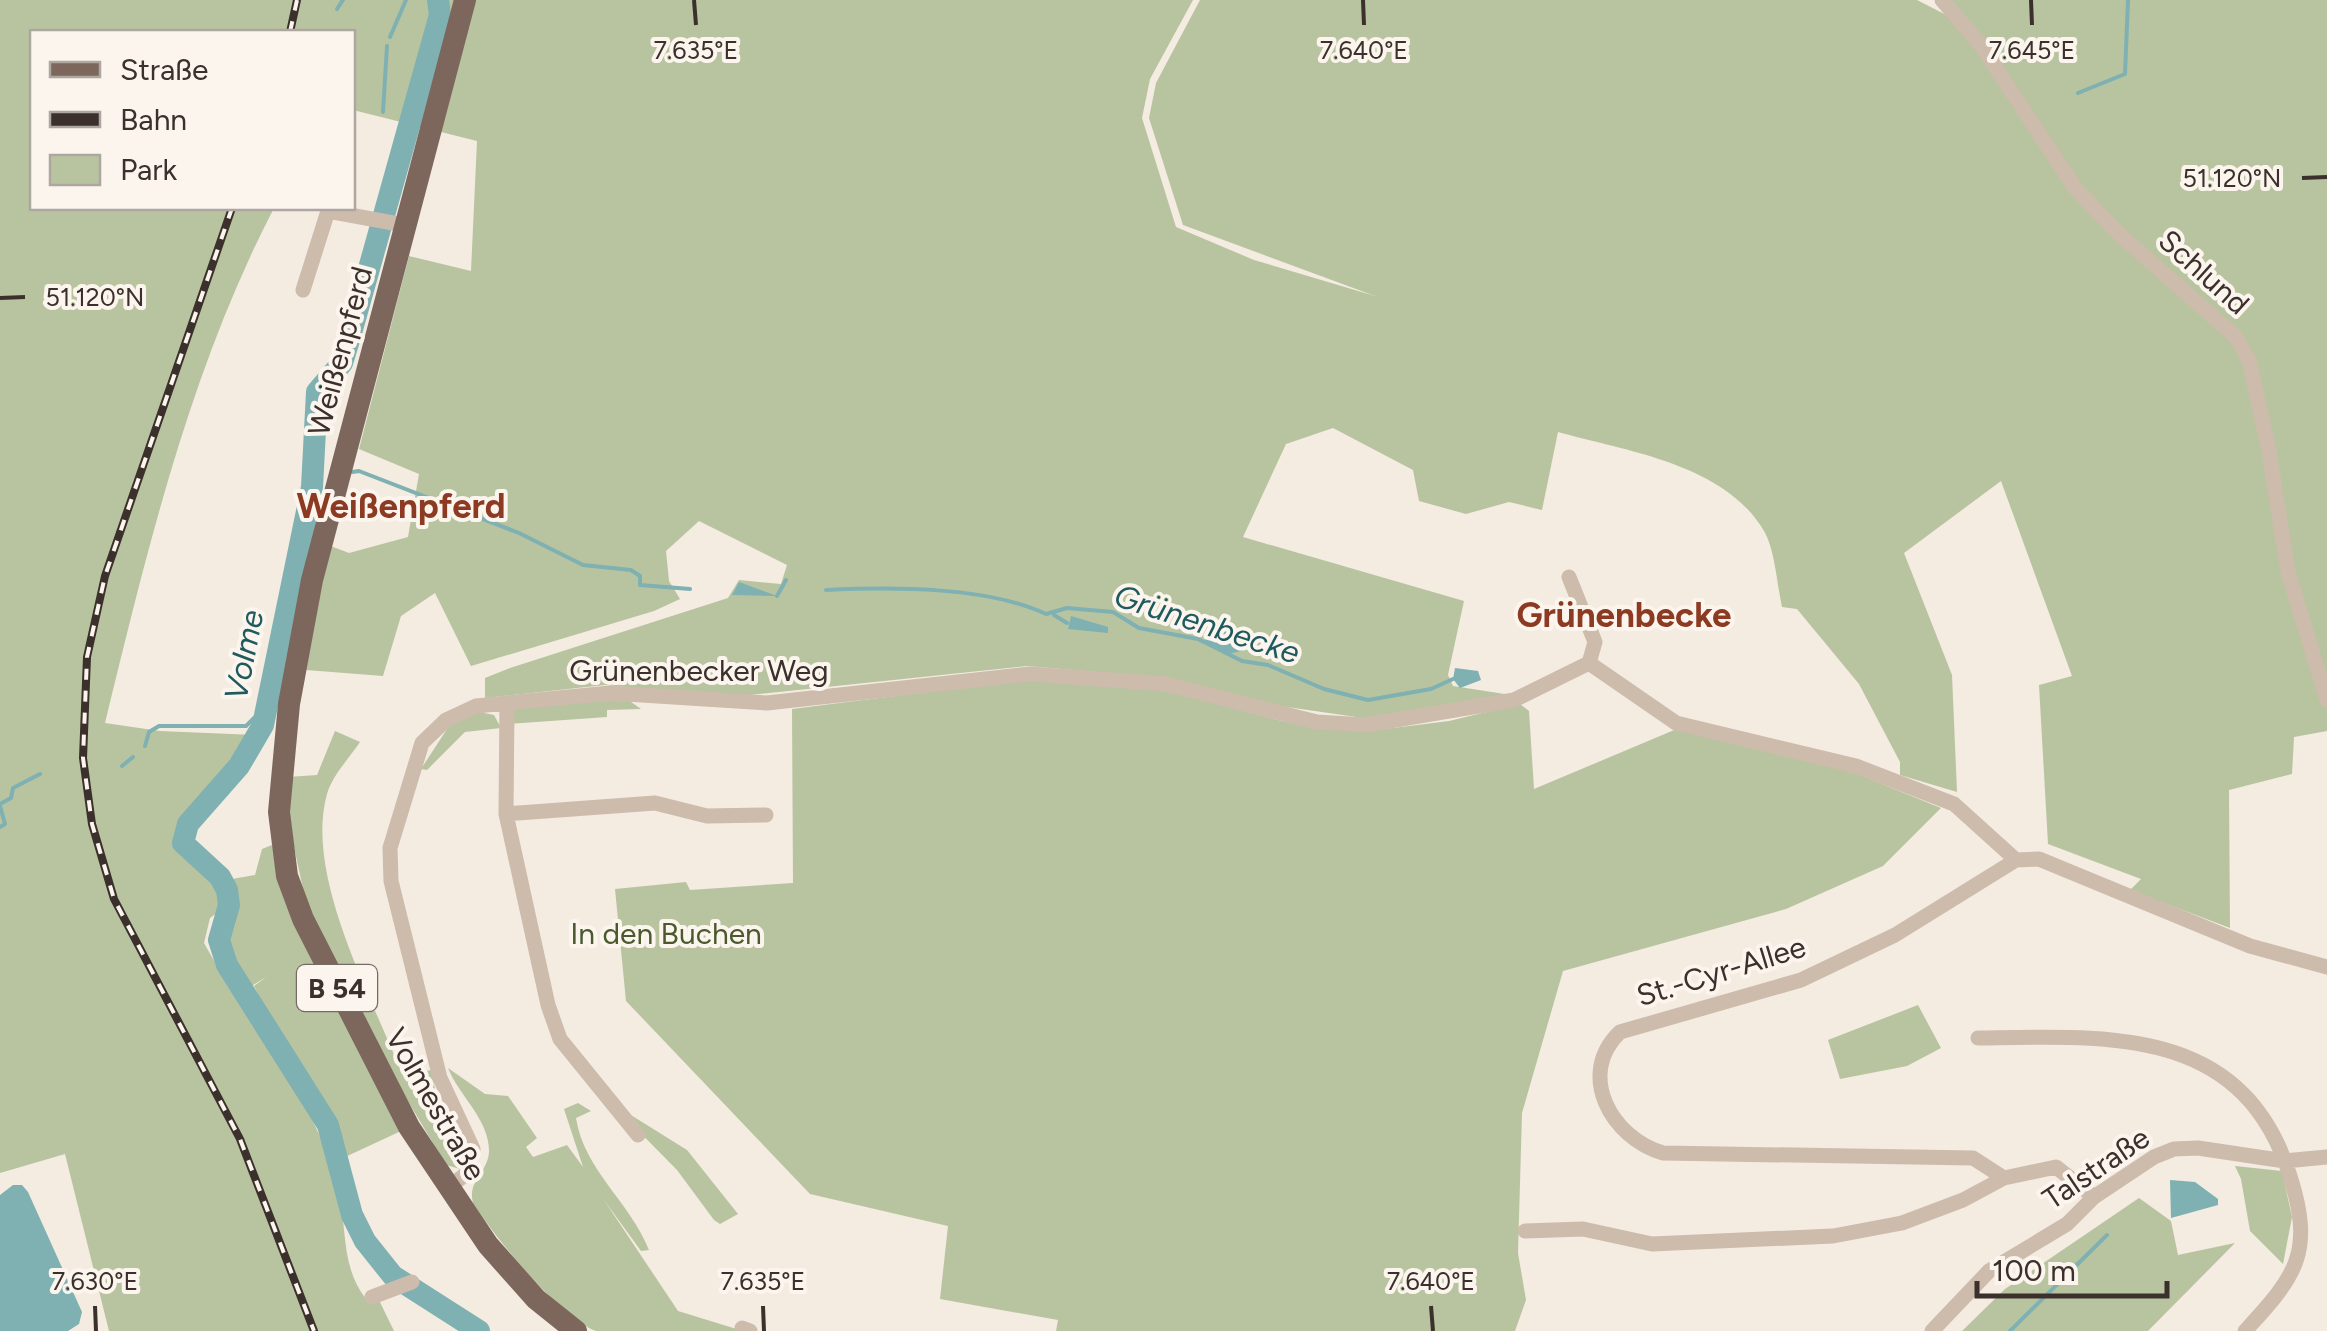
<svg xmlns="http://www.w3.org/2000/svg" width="2327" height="1331" viewBox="0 0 2327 1331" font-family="Figtree,sans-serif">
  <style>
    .green { fill: #b8c4a0 }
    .water { fill: #7fb0b2 }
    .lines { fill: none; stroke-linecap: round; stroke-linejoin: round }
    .stream { stroke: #7fb0b2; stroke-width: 4 }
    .river { stroke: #7fb0b2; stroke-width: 22 }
    .minor { stroke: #cdbbac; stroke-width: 15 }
    .primary { stroke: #7d675c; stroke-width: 22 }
    .rail-casing { stroke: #3b302b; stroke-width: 8 }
    .rail { stroke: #fbf5ee; stroke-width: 4; stroke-dasharray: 11; stroke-linecap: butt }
    .ticks { fill: none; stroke: #3b302b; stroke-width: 4 }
    .labels { text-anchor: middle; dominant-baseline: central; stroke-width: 8; stroke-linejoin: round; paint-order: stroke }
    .shield { fill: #fbf5ee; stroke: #756b66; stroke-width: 2.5 }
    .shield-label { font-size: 28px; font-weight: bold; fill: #3b302b }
    .street-label { font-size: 30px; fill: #3b302b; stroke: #fbf5ee }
    .park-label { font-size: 30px; fill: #4a5a2e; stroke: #fbf5ee }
    .water-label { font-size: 32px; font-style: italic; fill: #1f5a5e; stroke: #fbf5ee }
    .quarter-label { font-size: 35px; font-weight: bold; fill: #8c3b22; stroke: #fbf5ee }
    .ticks-label { font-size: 25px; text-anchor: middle; fill: #3b302b; stroke: #fbf5ee; stroke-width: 8; stroke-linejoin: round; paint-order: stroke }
  </style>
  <rect width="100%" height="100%" fill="#f4ebe1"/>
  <path class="green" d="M 0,0 L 1193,0 L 1150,79 L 1142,118 L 1176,227 L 1254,260 L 1375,296 L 1183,225 L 1149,118 L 1156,83 L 1200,0 L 1917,0 L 1958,21 L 2050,159 L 2219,323 L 2245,361 L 2327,705 L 2327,731 L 2294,737 L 2292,774 L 2229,790 L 2230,928 L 2130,890 L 2141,879 L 2048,844 L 2039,685 L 2072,676 L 2001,481 L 1904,553 L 1952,675 L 1957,792 L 1900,775 L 1900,762 L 1859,684 L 1797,609 L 1782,607 C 1777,584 1775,550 1764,531 C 1725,464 1626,451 1558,432 L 1542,510 L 1509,502 L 1466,514 L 1419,501 L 1413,470 L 1333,428 L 1286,444 L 1243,537 L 1464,601 L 1448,675 L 1453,686 L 1511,695 L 1370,719 L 1267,704 L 1167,678 L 1027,666 L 730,697 L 605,685 L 485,698 L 485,678 L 510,668 L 728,598 L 739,580 L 781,584 L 787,565 L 699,521 L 666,551 L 669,581 L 680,599 L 654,611 L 471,666 L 435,593 L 401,616 L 383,676 L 306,670 L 328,545 L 349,553 L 408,537 L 419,474 L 359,449 L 409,256 L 471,271 L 477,141 L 353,110 L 352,32 L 32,32 L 32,208 L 274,208 C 190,370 148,547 105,723 L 160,731 L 255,735 C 239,795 201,798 186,853 L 215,882 L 255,875 L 262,849 L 272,845 L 401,1131 L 343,1158 L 336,1126 L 309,1096 L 254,986 L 266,977 L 239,994 L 222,963 L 228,905 L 210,918 L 204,943 C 248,1024 312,1093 337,1183 C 348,1223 339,1265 366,1299 L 378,1298 L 394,1331 L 109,1331 L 65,1154 L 0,1173 Z
    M 1948,0 L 2327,0 L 2327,693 L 2293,573 L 2252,357 L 2081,187 Z
    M 1029,679 L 1163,689 L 1282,721 L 1369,731 L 1449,721 L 1520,704 L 1529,711 L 1534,789 L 1679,728 L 1855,773 L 1941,808 L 1883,866 L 1786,909 L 1563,971 L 1522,1113 L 1518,1253 L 1526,1300 L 1515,1331 L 1056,1331 L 1058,1320 L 940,1299 L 948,1226 L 810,1194 L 626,1001 L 615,889 L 686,882 L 690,890 L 793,883 L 792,709 Z
    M 620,694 L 641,709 L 607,710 L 607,717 L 508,724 L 507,707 Z
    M 479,712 L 494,715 L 501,728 L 465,732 L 427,770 L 421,769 L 449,726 Z
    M 335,731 L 360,742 C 350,757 332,776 327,794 C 304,876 372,997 402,1074 L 432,1070 L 436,1097 L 466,1147 L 460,1169 L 446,1165 L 393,1076 L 306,903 L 288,819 L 288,777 L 317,775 Z
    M 1918,1005 L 1941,1048 L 1907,1066 L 1840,1079 L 1828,1040 Z
    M 448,1068 L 485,1094 L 508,1096 L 537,1138 L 526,1147 L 533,1157 L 567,1145 L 583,1167 L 564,1109 L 578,1103 L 591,1111 L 576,1118 C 584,1170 630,1202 649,1250 L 641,1251 L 604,1200 L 678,1311 L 743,1331 C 716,1331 613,1331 596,1331 C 559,1317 494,1236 473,1203 C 467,1181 488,1172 489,1152 C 490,1120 459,1096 448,1068 Z
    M 610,1102 L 687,1150 L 738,1214 L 720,1224 L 714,1220 L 677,1170 Z
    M 2235,1166 L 2282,1171 L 2292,1217 L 2283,1264 L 2250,1231 L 2241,1179 Z
    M 2139,1198 L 2171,1221 L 2178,1255 L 2235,1243 L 2148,1331 L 1962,1331 L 2005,1289 Z"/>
  <path class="water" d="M 739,582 L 777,596 L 732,595 Z
    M 1071,616 L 1108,627 L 1108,633 L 1068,629 Z
    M 1214,624 L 1242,641 L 1245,650 L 1228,654 L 1205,642 L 1208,626 Z
    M 1455,668 L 1478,671 L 1481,680 L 1460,688 L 1453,679 Z
    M 2170,1180 L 2195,1182 L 2218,1199 L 2218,1205 L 2171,1218 Z
    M 13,1185 L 22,1185 L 28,1192 L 82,1312 L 79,1324 L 68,1331 L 0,1331 L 0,1195 Z"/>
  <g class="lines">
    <path class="stream" d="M 337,9 L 343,0
      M 390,37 L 406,0
      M 2078,93 L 2125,74 L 2128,0
      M 383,112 L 387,46
      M 311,458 L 317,459
      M 352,472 L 359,471 L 519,533 L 583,565 L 631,570 L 640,576 L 640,585 L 690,589
      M 826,590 C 891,587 986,586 1046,614 L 1067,608 L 1113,612 L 1139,628 L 1198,639 L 1242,661 L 1268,665 L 1324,689 L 1368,700 L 1431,689 L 1453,679
      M 777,596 L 786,580
      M 1054,615 L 1067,623
      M 145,746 L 149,732 L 159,726 L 246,726 L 266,706
      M 122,766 L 133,757
      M 0,804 L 11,798 L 13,788 L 40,774
      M 0,806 L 5,824 L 0,827
      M 2010,1331 L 2107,1235"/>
    <path class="river" d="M 438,0 L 440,15 L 349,340 L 342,363 L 317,392 L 312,487 L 263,725 L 239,766 L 188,824 L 183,843 L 220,877 L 227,890 L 229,905 L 219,940 L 227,965 L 328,1125 L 352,1215 L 365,1241 L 393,1276 L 479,1331"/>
    <path class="minor" d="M 1942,0 L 1980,44 L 2076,189 L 2118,233 L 2236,337 L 2249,360 L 2269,451 L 2288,572 L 2327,700
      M 303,290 L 328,211 L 404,225
      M 1569,577 L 1595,642 L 1589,663
      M 507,703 L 506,814 L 548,1005 L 560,1039 L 638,1135
      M 506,814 L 655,803 L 707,816 L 766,815
      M 2016,860 L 2039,859 L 2250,946 L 2327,967
      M 1978,1038 C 2108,1036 2243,1025 2290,1176 C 2314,1252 2297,1275 2245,1331
      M 2004,1178 L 1973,1158 L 1663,1153 C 1611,1138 1576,1074 1620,1032 L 1801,980 L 1895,935 L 2016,860
      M 448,1188 L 466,1174 L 473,1149 L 440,1078 L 391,881 L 390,848 L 422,743 L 446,720 L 476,706 L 610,693 L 767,703 L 1030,674 L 1166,684 L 1317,722 L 1366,725 L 1514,700 L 1589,663 L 1676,723 L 1856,766 L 1954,804 L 2016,860
      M 1525,1231 L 1583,1229 L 1652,1244 L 1833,1236 L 1902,1223 L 1963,1200 L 2004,1178 L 2056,1167 L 2094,1197
      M 372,1297 L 412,1282
      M 742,1328 L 750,1331
      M 1932,1331 L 1989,1271 L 2067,1224 L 2094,1197 L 2154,1157 L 2174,1149 L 2198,1148 L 2285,1161 L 2327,1157"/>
    <path class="primary" d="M 465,0 L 312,580 L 289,704 L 279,812 L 287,876 L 303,919 L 409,1127 L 488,1245 L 536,1299 L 576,1331"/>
    <defs>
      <path id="rail" d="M 290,32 L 297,0
        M 232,208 L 105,576 L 87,657 L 83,758 L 92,824 L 114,899 L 240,1139 L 314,1331"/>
    </defs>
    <use href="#rail" class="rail-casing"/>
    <use href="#rail" class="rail"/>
  </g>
  <path class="ticks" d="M 694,0 L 696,25M 1363,0 L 1364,25M 2031,0 L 2032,25M 2302,178 L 2327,177M 0,298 L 25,297M 95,1306 L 96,1331M 763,1306 L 764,1331M 1431,1306 L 1433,1331"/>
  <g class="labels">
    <rect class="shield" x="297" y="965" width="80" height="46" rx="8"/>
    <g class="shield-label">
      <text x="337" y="988">B 54</text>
    </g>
    <g class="street-label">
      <text transform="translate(2204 272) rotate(42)">Schlund</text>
      <text transform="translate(340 351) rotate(-75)">Weißenpferd</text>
      <text x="699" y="670">Grünenbecker Weg</text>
      <text transform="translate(1721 971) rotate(-17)">St.-Cyr-Allee</text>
      <text transform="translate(436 1104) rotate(60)">Volmestraße</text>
      <text transform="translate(2096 1168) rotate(-34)">Talstraße</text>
    </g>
    <g class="park-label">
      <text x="666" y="933">In den Buchen</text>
    </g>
    <g class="water-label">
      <text transform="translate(1207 624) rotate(18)">Grünenbecke</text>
      <text transform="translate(244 655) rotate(-79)">Volme</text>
    </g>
    <g class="quarter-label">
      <text x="401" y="506">Weißenpferd</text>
      <text x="1624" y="615">Grünenbecke</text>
    </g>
  </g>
  <g class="ticks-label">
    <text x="696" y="59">7.635°E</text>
    <text x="1364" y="59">7.640°E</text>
    <text x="2032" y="59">7.645°E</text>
    <text x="2232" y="187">51.120°N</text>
    <text x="95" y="306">51.120°N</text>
    <text x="95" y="1290">7.630°E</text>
    <text x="763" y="1290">7.635°E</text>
    <text x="1431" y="1290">7.640°E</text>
  </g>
  <rect x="30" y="30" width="325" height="180" fill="#fbf5ee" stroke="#aea6a0" stroke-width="2.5"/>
  <rect x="50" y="62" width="50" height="15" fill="#7d675c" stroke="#aea6a0" stroke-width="2.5"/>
  <text x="120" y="80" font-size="30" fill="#3b302b">Straße</text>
  <rect x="50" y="112" width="50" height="15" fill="#3b302b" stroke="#aea6a0" stroke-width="2.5"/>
  <text x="120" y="130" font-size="30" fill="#3b302b">Bahn</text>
  <rect x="50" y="155" width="50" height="30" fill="#b8c4a0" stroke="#aea6a0" stroke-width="2.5"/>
  <text x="120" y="180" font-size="30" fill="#3b302b">Park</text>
  <path d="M1977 1281v15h190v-15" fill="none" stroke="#3b302b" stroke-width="5"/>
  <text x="1992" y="1281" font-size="30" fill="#3b302b" stroke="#fbf5ee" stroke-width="8" paint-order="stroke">100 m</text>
</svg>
